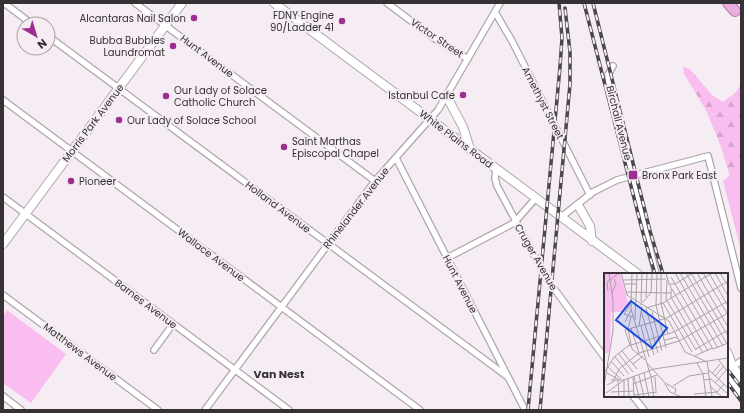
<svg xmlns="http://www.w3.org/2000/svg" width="744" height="413" viewBox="0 0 744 413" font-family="Poppins,sans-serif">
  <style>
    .forest { fill: url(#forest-firs) }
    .park { fill: #f9bdef }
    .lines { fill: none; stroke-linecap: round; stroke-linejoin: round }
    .minor-casing { stroke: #aea6ac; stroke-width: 8 }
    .secondary-casing { stroke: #aea6ac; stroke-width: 10 }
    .motorway-casing { stroke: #ac82a4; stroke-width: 12 }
    .minor { stroke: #fff; stroke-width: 5.5 }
    .secondary { stroke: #fff; stroke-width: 8 }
    .motorway { stroke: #ecade1; stroke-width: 10 }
    .rail-casing { stroke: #4b474a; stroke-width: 3.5 }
    .rail { stroke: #f5edf3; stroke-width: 2; stroke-dasharray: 6; stroke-linecap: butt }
    .poi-dot { fill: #9b2f90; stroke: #f5edf3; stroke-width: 1.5 }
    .labels { text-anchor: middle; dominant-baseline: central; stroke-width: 4; stroke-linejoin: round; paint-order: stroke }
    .poi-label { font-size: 10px; fill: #353134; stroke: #f5edf3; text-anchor: start }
    .street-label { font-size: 10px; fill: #353134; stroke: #f5edf3 }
    .neighbourhood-label { font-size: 11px; font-weight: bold; fill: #353134; stroke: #f5edf3 }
    .inset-road { fill: none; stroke: #a8a2a7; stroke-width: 1 }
    .view { fill: #1d4ed8; fill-opacity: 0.15; stroke: #1d4ed8; stroke-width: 2 }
    .inset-edge { fill: none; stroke: #353134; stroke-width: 2 }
  </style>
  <defs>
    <pattern id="forest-firs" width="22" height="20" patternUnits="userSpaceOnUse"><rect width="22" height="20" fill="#f9bdef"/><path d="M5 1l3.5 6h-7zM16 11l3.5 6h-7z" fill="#d6a3ce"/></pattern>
  </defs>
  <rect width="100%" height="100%" fill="#f5edf3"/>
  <path class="forest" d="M 683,67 L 690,69 L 712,95 L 723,102 L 735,93 L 741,84 L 741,227 L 733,187 L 720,144 L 706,110 L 684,74 Z"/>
  <path class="park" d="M 741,167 L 741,250 L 723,181 Z
    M 7,310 L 66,354 L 31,403 L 3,383 L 3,317 Z"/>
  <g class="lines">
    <defs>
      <path id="minor" d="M 4,3 L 32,24
        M 135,3 L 375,181
        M 387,3 L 434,38 L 468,59
        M 495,12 L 512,41 L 590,195
        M 48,36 L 508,377
        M 613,66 L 608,75 L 609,85 L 656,274
        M 3,100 L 420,410
        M 396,158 L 525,410
        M 496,169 L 495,178 L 497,186 L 547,279 L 605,358
        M 3,197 L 289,410
        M 560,218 L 593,192 L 617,180 L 708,156 L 741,288
        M 447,258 L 514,223 L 535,199
        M 3,295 L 158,410
        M 154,350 L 173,324
        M 727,371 L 741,361
        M 3,396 L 21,410
        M 633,396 L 644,410
        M 205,410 L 375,181 L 438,110 L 500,3"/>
      <path id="secondary" d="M 274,3 L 638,274
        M 446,95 L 463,127 L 470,149
        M 578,205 L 590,226 L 592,241
        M 3,244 L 182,3
        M 727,352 L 733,367 L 741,378
        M 727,376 L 741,395"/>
      <path id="motorway" d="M 728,3 L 735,11"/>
    </defs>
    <use href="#minor" class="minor-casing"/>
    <use href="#secondary" class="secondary-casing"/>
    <use href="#motorway" class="motorway-casing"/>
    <use href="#minor" class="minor"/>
    <use href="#secondary" class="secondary"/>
    <use href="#motorway" class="motorway"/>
    <defs>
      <path id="rail" d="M 584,3 L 643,233 L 655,274
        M 593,3 L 650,231 L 663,274
        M 727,369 L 741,387
        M 727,382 L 741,401
        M 528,410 L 560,67 L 562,38 L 559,3
        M 540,410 L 570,84 L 570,52 L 565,8"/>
    </defs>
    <use href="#rail" class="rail-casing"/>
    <use href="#rail" class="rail"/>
  </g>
  <g class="poi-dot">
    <circle cx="194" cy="18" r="4"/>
    <circle cx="342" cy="21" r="4"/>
    <circle cx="173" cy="46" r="4"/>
    <circle cx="463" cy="95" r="4"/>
    <circle cx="166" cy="96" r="4"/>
    <circle cx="119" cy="120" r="4"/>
    <circle cx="284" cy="147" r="4"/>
    <rect x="628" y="170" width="10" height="10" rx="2"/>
    <circle cx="71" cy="181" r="4"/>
  </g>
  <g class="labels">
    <g class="poi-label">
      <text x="334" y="15" text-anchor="end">FDNY Engine<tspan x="334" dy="12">90/Ladder 41</tspan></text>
      <text x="186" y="18" text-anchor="end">Alcantaras Nail Salon</text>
      <text x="165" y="40" text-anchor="end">Bubba Bubbles<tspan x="165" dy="12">Laundromat</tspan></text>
      <text x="174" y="90">Our Lady of Solace<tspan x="174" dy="12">Catholic Church</tspan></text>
      <text x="455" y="95" text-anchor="end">Istanbul Cafe</text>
      <text x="127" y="120">Our Lady of Solace School</text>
      <text x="292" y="141">Saint Marthas<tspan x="292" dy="12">Episcopal Chapel</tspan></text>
      <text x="642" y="175">Bronx Park East</text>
      <text x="79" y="181">Pioneer</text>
    </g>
    <g class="street-label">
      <text transform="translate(437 38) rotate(34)">Victor Street</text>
      <text transform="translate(207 56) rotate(37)">Hunt Avenue</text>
      <text transform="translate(543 103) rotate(63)">Amethyst Street</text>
      <text transform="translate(93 123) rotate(-53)">Morris Park Avenue</text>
      <text transform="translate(619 123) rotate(76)">Birchall Avenue</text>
      <text transform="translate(456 139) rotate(37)">White Plains Road</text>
      <text transform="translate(278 207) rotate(37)">Holland Avenue</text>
      <text transform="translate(356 208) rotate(-52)">Rhinelander Avenue</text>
      <text transform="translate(211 255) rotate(37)">Wallace Avenue</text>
      <text transform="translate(536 257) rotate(60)">Cruger Avenue</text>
      <text transform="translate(460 284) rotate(63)">Hunt Avenue</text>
      <text transform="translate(146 304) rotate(37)">Barnes Avenue</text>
      <text transform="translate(80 352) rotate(37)">Matthews Avenue</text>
    </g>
    <g class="neighbourhood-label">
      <text x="279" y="374">Van Nest</text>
    </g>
  </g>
  <g transform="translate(604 273)">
    <rect width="124" height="124" fill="#f5edf3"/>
    <path d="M 0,0 L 16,0 L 24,30 L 20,39 L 7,39 L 6,73 L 5,79 L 0,82 Z" fill="#f9bdef"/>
    <path class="inset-road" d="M 17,0 L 23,22 L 27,25M 28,0 L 27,36 L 47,104 L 50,124M 53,0 L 52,32 L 62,75M 57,0 L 57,30 L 64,61M 62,0 L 65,11 L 104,78M 71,0 L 114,75M 76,0 L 119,73M 82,0 L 123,71M 87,0 L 124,63M 93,0 L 124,54M 99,0 L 124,42M 105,0 L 124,33M 111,0 L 124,23M 116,0 L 124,13M 67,4 L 109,76 L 124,70M 19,7 L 62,6M 20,11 L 33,11M 65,11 L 71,11 L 89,0M 67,16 L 67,24 L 99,80M 4,18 L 3,9 L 15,0M 22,19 L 67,20M 8,20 L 12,11 L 10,6M 42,24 L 43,0M 28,25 L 65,48 L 81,79 L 101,88M 62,26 L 92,77M 62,27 L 63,7M 37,29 L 38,0M 27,30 L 20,41 L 29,44M 59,30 L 88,79M 36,32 L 47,20 L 48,0M 42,35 L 59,30 L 108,0M 42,35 L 54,80M 37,38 L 50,82M 48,39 L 58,78M 31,47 L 33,0M 21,49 L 27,37M 35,53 L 38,33M 37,53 L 45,84M 27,55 L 35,80M 24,56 L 28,76 L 41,87M 24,56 L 27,44M 61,67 L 73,64M 26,72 L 21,57 L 63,45 L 124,8M 92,76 L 124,57M 18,78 L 33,96M 14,80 L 29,99M 10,83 L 25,101M 91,83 L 108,75M 114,86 L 124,99M 7,88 L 20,103M 103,88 L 108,124M 43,90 L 61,110 L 72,116 L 71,120M 93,90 L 99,101 L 102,124M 29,91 L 39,83M 4,94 L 17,106M 105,97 L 124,115M 0,100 L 10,84 L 24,73 L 70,59 L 124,28M 3,100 L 14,106 L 15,124M 40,100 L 45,124M 108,101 L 116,91M 35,102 L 40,124M 111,103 L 119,94M 29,104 L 30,124M 30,104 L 35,124M 51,104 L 52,118M 24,105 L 25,124M 7,107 L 20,107 L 50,96 L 124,85M 100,107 L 107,106 L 124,121M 111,110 L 124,95M 29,111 L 53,102M 61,111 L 66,119 L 78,124M 3,112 L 9,109 L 15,96 L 35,80 L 75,68 L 124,40M 0,113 L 9,58 L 9,28 L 5,0M 69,113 L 85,103 L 104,100M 107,114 L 118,124M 7,119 L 30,118M 2,120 L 20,107 L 20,124M 90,121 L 113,119 L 120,111M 30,122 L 53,119"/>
    <path class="view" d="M 27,28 L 63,55 L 48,75 L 12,47 Z"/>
    <rect width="124" height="124" class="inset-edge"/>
  </g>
  <rect width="744" height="413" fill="none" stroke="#353134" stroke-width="8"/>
  <g transform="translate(36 36) rotate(142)"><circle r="19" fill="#f5edf3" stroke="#a8a2a7"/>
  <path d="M0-3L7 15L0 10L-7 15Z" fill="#9b2f90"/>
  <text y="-6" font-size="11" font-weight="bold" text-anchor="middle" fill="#353134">N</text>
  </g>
</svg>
